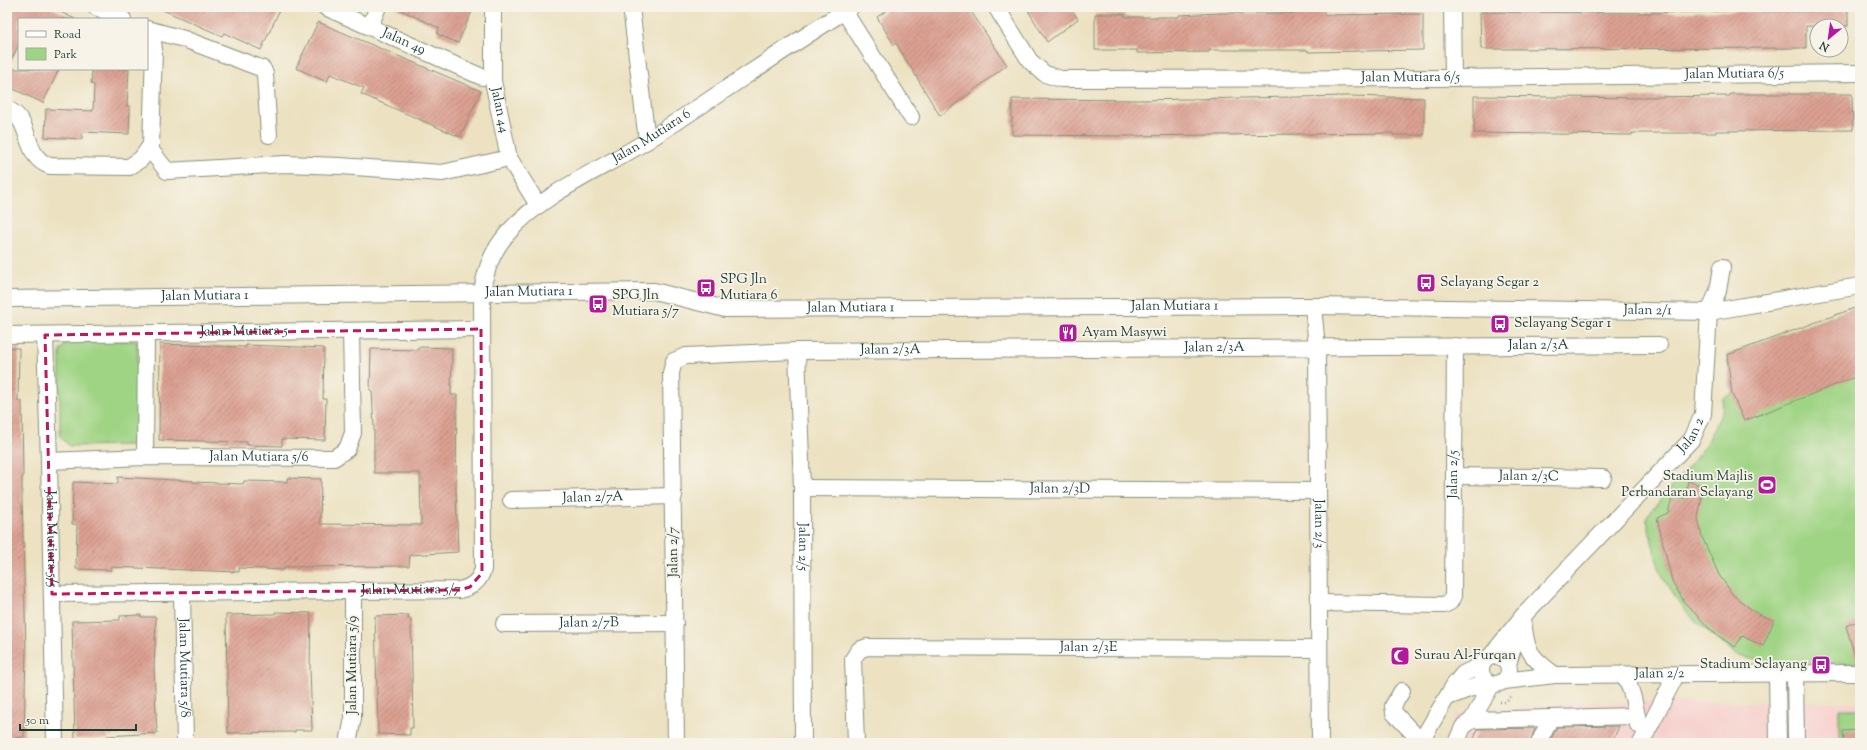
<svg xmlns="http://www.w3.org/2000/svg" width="1867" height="750" viewBox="0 0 1867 750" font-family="'Sorts Mill Goudy',serif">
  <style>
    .built { fill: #f7d0cd }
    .green { fill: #a0d485; stroke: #60885c }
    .building { fill: url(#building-hatch) }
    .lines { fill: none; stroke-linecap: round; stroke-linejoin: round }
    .minor-casing { stroke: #86907b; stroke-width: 18 }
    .path { stroke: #86907b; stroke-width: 2.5; stroke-dasharray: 1 3; stroke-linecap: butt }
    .minor { stroke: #fff; stroke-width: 16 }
    .marked { fill: none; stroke: #c2185b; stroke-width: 3; stroke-dasharray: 8 5; stroke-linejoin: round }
    .labels { text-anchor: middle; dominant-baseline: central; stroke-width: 3.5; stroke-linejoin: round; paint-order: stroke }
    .street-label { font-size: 14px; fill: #1f3d34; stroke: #f7f3e8 }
    .poi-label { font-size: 14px; fill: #1f3d34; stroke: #f7f3e8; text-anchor: start }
  </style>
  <defs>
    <pattern id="building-hatch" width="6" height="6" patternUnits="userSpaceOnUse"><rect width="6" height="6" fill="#dca092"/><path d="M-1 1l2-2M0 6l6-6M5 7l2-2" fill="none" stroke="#b28478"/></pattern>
  </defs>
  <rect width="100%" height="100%" fill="#f7f3e8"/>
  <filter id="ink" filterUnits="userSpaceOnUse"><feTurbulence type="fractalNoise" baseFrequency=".025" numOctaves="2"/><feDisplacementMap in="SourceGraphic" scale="8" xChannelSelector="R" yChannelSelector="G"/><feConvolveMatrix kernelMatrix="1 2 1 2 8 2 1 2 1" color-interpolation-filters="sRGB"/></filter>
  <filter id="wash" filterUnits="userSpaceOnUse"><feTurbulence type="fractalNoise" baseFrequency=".012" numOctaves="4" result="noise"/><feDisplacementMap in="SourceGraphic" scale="16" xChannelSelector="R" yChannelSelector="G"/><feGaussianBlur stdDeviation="0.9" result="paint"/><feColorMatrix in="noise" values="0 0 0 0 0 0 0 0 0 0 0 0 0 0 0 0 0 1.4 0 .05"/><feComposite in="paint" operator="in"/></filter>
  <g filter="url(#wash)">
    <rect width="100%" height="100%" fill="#ece2c2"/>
    <path class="built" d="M 1579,702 L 1860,702 L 1860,743 L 1443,743 L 1456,714 Z"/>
    <path class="green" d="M 1860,306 L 1860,663 C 1826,663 1771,666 1739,656 C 1734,654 1731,650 1727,647 C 1700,628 1672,601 1660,570 C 1654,554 1651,534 1646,517 L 1701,452 L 1722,413 L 1723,398 L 1732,394 L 1727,355 Z
      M 69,340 L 137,341 L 139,445 L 69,446 L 60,436 L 60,351 Z
      M 1839,709 L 1860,709 L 1860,743 L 1839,743 Z"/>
    <g id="blocks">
      <path class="building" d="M 7,7 L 50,7 L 75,19 L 19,19 L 19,44 L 7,69 L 59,69 L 43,103 L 7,86 Z
        M 156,7 L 281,7 L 261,50 L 224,33 L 222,36 Z
        M 394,7 L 474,7 L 458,43 L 437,34 L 439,28 Z
        M 892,7 L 968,7 L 1007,65 L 940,116 L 896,43 L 894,45 L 877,17 Z
        M 1026,7 L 1070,7 L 1078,19 L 1047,42 Z
        M 1293,7 L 1324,7 L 1324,15 L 1423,14 L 1423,50 L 1308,52 L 1308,50 L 1209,50 L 1209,52 L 1137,53 L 1137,50 L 1095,50 L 1095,14 L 1125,14 L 1125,17 L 1179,17 L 1179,15 L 1221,13 L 1293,13 Z
        M 1732,11 L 1848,11 L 1848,26 L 1806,26 L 1806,48 L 1481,49 L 1480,12 L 1649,13 Z
        M 318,22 L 481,91 L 460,137 L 361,94 L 364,88 L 330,74 L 327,82 L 296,68 Z
        M 92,69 L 129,69 L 127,106 L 130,107 L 129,134 L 82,132 L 82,139 L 45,137 L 46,109 L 93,111 L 94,85 L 91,84 Z
        M 1730,94 L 1852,94 L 1853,130 L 1716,131 L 1716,133 L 1632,133 L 1632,135 L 1474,133 L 1474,96 L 1643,98 L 1643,97 L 1730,96 Z
        M 1350,96 L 1424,98 L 1424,135 L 1393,135 L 1393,133 L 1127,136 L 1012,135 L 1012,99 L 1138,100 Z
        M 1860,306 L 1860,375 L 1744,421 L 1732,394 L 1727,355 Z
        M 160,344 L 246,347 L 246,345 L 324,348 L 323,399 L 326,399 L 325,440 L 282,439 L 282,446 L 247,445 L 247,442 L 159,440 Z
        M 418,347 L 452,348 L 451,395 L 457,395 L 456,489 L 458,552 L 410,555 L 409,566 L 284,567 L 284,570 L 239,568 L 239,572 L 111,567 L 111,570 L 76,569 L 77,524 L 72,524 L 73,482 L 118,484 L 118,477 L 193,481 L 193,482 L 243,484 L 244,481 L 287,482 L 287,478 L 321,479 L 320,524 L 421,525 L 420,473 L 374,473 L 374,428 L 372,390 L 370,390 L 371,349 L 418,350 Z
        M 7,348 L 19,348 L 18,401 L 22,401 L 23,477 L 22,477 L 22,499 L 26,650 L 24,737 L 7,738 Z
        M 1688,481 L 1704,486 L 1698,518 L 1702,537 L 1719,575 L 1734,596 L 1756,613 L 1774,620 L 1763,646 L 1742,636 L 1735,647 L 1714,633 L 1684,602 L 1672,581 L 1657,518 L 1668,513 L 1672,497 L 1684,499 Z
        M 275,612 L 311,613 L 310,667 L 312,730 L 295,730 L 295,732 L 228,733 L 226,615 L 275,614 Z
        M 141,615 L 141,617 L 156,617 L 154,670 L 157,733 L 107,736 L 108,739 L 75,739 L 72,621 L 120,620 L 120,616 Z
        M 409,615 L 408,619 L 411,619 L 413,728 L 410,728 L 410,735 L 378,734 L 375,616 Z
        M 1860,620 L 1860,662 L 1857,663 L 1846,626 Z
        M 1619,726 L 1612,743 L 1549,743 L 1557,727 Z
        M 1535,728 L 1530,743 L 1472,743 L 1478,729 Z
        M 1858,730 L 1858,743 L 1844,743 L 1843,731 Z"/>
    </g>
  </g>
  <g filter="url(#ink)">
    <use href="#blocks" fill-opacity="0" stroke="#86907b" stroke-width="1"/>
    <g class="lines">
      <defs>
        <g id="minor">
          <path d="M 96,7 L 123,19"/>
          <path id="s1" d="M 325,7 L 482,77"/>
          <path id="s2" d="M 493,7 L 493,81 L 509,158 L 538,205"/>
          <path d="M 631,7 L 647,141"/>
          <path id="s3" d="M 996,7 L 1030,61 L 1045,74 L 1061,79 L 1453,78 L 1860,73"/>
          <path d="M 1452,7 L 1453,78"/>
          <path d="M 844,11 L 911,117"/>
          <path d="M 370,26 L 378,7"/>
          <path d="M 147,29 L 184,39 L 263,69 L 265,74 L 269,135"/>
          <path d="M 7,109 C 34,120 21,156 50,166 L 129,167 L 141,159 L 151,145 L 154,50 L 152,31"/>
          <path d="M 149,148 L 167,171 L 285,164 L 340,166 L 442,173 L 509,158"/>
          <path id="s4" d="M 7,299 L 654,291 L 725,309 L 1313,306 L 1709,312 L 1860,286"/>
          <path id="s5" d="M 1313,306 L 1317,347 L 1320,743"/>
          <path id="s6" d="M 7,335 L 481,329"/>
          <path id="s7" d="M 45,335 L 49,461 L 55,743"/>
          <path id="s8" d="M 797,351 L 802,488 L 803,743"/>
          <path d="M 145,457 L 146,333"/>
          <path id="s9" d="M 49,461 L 145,457 L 334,458 L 347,449 L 353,433 L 351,331"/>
          <path id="s10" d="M 1454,476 L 1603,478"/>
          <path id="s11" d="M 802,488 L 1318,491"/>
          <path id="s12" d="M 511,500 L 674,496"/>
          <path id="s13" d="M 182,593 L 185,743"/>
          <path id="s14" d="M 52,594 L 459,590 C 471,588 480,581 483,569 L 482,292 C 485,271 493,250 507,234 C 542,193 603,169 648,140 C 716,97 782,50 851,7"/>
          <path id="s15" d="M 1319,603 L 1444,605 L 1450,602 L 1453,596 L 1455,346"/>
          <path d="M 1523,616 C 1525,649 1528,656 1555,675"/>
          <path id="s16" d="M 504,624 L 675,623"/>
          <circle cx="1495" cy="670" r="14"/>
          <path id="s17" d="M 1490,657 L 1523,616 L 1692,439 L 1703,414 L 1709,312 L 1718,291 L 1722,267"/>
          <path d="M 1508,664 L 1520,625"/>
          <path d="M 1777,673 L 1778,743"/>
          <path d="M 1795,673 L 1796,743"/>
          <path d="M 1624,674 C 1633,691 1636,707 1638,725"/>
          <path id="s18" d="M 1504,681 L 1555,675 L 1860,673"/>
          <path d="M 1402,691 L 1393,706 L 1394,713 L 1421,741"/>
          <path d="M 1448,697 L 1487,682"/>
          <path d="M 1472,720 L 1637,716"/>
          <path d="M 348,743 L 353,718 L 353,590"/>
          <path id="s19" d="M 676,743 L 671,373 L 674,361 L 686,356 L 797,351 L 1659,345"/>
          <path id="s20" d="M 856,743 L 853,659 L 859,650 L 867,647 L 1319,649"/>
          <path d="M 1420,743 L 1454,685 L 1463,674 L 1481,665"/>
          <path d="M 1456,743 L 1463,727 L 1472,720 L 1492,684"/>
          <path d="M 1539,743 L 1550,719"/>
          <path d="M 1641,743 L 1676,675"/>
        </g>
      </defs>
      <use href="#minor" class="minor-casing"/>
      <path class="path" d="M 1500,702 L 1505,702 L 1512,696"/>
      <use href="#minor" class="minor"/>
    </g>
  </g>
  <path class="marked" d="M 481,329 L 482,573 L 470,587 L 459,590 L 52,594 L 45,335 Z"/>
  <defs>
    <symbol id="bus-square" viewBox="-11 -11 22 22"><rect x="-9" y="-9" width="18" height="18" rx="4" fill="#b5179e" stroke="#f7f3e8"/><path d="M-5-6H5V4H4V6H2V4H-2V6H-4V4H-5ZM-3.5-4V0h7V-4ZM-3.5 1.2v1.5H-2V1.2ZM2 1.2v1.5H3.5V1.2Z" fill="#fff"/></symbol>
    <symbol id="restaurant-square" viewBox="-11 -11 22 22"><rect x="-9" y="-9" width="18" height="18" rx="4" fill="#b5179e" stroke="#f7f3e8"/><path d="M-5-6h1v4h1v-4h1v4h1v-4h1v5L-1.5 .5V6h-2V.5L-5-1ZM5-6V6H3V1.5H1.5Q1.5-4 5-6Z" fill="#fff"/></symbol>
    <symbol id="stadium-square" viewBox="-11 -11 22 22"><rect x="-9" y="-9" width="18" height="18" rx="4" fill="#b5179e" stroke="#f7f3e8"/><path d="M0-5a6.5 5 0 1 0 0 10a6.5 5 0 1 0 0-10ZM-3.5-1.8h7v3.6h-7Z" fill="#fff"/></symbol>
    <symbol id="mosque-square" viewBox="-11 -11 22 22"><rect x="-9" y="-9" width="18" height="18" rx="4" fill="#b5179e" stroke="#f7f3e8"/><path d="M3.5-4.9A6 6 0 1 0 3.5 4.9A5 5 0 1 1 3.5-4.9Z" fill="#fff"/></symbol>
  </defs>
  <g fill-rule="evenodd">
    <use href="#bus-square" x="1415" y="272" width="22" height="22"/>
    <use href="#bus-square" x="695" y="277" width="22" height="22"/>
    <use href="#bus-square" x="587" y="293" width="22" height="22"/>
    <use href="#bus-square" x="1489" y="313" width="22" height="22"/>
    <use href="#restaurant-square" x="1057" y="322" width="22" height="22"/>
    <use href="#stadium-square" x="1756" y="474" width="22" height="22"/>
    <use href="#mosque-square" x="1389" y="645" width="22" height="22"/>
    <use href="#bus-square" x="1810" y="654" width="22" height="22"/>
  </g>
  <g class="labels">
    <g class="street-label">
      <text stroke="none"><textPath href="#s1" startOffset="86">Jalan 49</textPath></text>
      <text stroke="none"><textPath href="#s3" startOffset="774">Jalan Mutiara 6/5</textPath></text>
      <text stroke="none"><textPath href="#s3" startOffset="450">Jalan Mutiara 6/5</textPath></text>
      <text stroke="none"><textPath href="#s2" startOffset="104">Jalan 44</textPath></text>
      <text stroke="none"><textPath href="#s14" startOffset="957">Jalan Mutiara 6</textPath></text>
      <text stroke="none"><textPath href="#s4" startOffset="522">Jalan Mutiara 1</textPath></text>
      <text stroke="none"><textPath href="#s4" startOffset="198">Jalan Mutiara 1</textPath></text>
      <text stroke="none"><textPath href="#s4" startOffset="1170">Jalan Mutiara 1</textPath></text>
      <text stroke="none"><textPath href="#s4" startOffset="846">Jalan Mutiara 1</textPath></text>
      <text stroke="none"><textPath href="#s4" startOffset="1643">Jalan 2/1</textPath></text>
      <text stroke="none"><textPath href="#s6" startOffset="237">Jalan Mutiara 5</textPath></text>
      <text stroke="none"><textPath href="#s19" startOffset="1248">Jalan 2/3A</textPath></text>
      <text stroke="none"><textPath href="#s19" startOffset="924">Jalan 2/3A</textPath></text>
      <text stroke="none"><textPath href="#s19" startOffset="600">Jalan 2/3A</textPath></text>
      <text stroke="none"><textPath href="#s17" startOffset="300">Jalan 2</textPath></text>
      <text stroke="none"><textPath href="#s9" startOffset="210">Jalan Mutiara 5/6</textPath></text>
      <text stroke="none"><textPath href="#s15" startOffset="260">Jalan 2/5</textPath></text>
      <text stroke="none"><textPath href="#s10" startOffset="75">Jalan 2/3C</textPath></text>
      <text stroke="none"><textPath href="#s11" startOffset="258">Jalan 2/3D</textPath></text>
      <text stroke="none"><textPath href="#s12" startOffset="82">Jalan 2/7A</textPath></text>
      <text stroke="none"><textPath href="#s5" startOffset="218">Jalan 2/3</textPath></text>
      <text stroke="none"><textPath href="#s7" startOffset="204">Jalan Mutiara 5/5</textPath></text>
      <text stroke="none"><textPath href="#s8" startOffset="196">Jalan 2/5</textPath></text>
      <text transform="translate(674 552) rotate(-91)">Jalan 2/7</text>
      <text stroke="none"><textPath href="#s14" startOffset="359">Jalan Mutiara 5/7</textPath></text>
      <text stroke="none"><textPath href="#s16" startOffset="85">Jalan 2/7B</textPath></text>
      <text stroke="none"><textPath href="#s20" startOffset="325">Jalan 2/3E</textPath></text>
      <text transform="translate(353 665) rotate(-90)">Jalan Mutiara 5/9</text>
      <text stroke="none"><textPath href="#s13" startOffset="75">Jalan Mutiara 5/8</textPath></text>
      <text stroke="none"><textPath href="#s18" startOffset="156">Jalan 2/2</textPath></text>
    </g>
    <g class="poi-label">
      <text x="720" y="280">SPG Jln<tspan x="720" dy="16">Mutiara 6</tspan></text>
      <text x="1440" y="283">Selayang Segar 2</text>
      <text x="612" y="296">SPG Jln<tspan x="612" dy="16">Mutiara 5/7</tspan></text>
      <text x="1514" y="324">Selayang Segar 1</text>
      <text x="1082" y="333">Ayam Masywi</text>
      <text x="1753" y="477" text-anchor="end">Stadium Majlis<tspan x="1753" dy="16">Perbandaran Selayang</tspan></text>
      <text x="1414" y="656">Surau Al-Furqan</text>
      <text x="1807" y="665" text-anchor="end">Stadium Selayang</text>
    </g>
  </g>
  <rect width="1867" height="750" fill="none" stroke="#f7f3e8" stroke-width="24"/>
  <rect x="18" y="18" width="130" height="52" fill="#f7f3e8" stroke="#a1aaa0"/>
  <rect x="26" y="31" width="20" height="6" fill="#ffffff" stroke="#a1aaa0"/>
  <text x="54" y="38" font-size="12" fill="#1f3d34">Road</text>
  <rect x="26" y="48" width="20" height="12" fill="#a0d485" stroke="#a1aaa0"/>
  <text x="54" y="58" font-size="12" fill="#1f3d34">Park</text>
  <g transform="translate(1829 38) rotate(209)"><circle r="19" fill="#f7f3e8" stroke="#a1aaa0"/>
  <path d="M0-3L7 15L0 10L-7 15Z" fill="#b5179e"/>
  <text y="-6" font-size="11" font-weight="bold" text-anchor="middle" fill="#1f3d34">N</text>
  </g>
  <path d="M20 724v6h116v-6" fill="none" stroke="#1f3d34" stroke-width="2"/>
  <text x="26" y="724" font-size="12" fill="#1f3d34" stroke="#f7f3e8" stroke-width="3" paint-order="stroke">50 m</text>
</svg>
